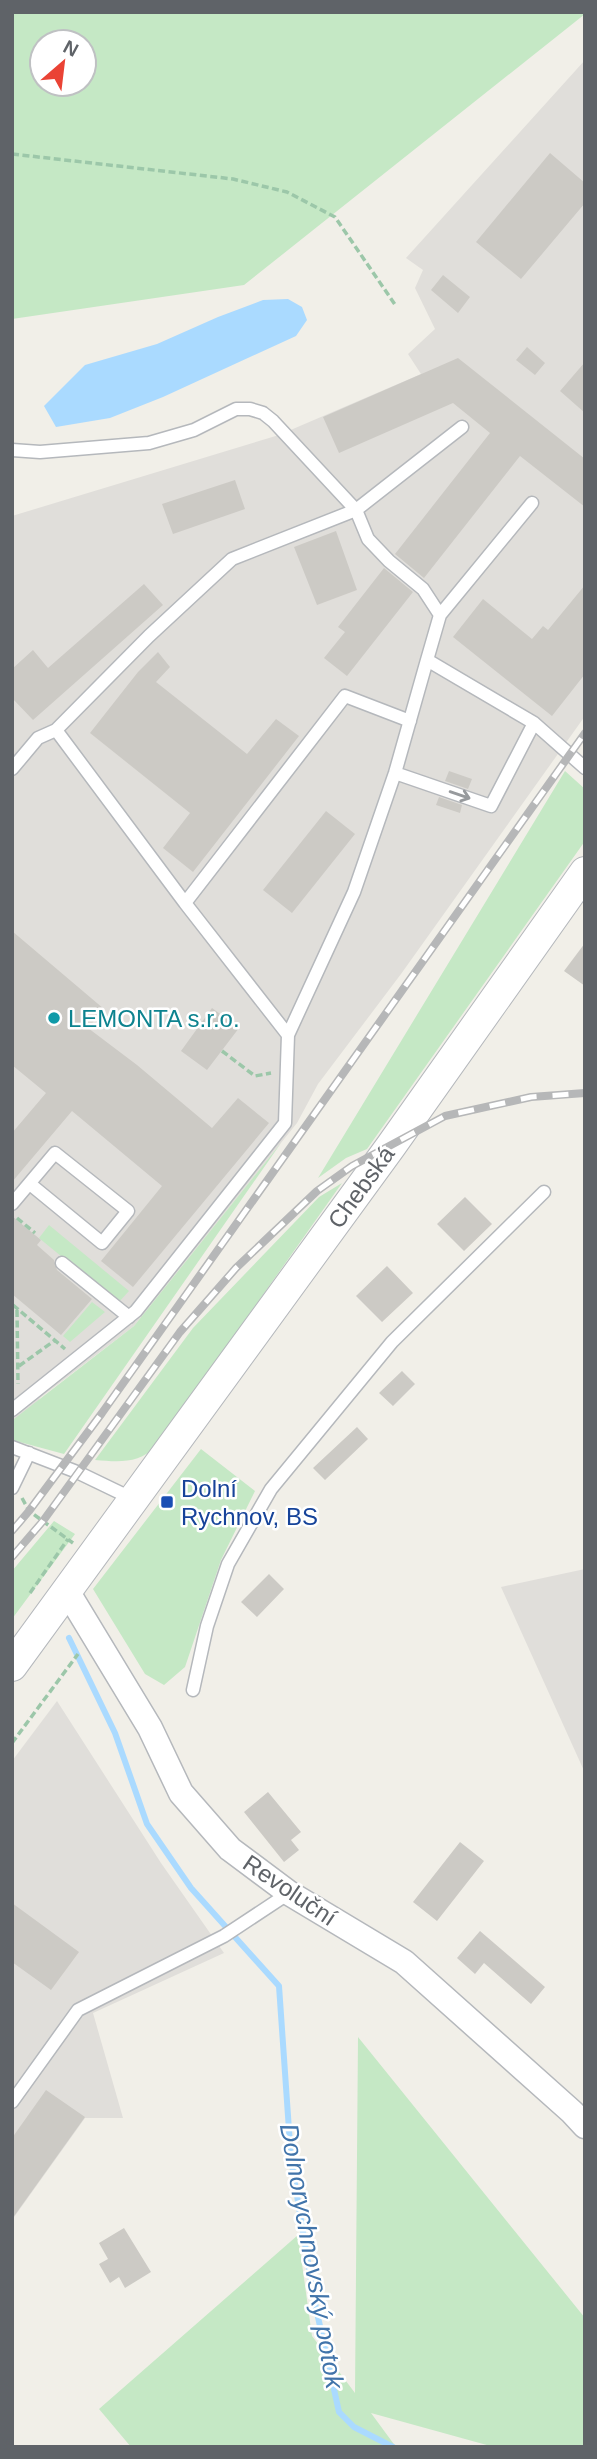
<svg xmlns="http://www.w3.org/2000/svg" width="597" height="2459" viewBox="0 0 597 2459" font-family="Arial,sans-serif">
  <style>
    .industrial { fill: #e0deda }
    .green { fill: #c5e8c5; fill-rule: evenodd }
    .water { fill: #aadaff }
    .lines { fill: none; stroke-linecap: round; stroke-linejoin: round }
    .stream { stroke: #aadaff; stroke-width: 6 }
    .building { fill: #cccac5 }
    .service-casing { stroke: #b5b8bc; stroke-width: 15 }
    .minor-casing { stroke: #b5b8bc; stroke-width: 27 }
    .tertiary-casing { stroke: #b5b8bc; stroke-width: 32 }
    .path { stroke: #9cc7a9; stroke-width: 3.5; stroke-dasharray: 7 3.5; stroke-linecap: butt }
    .service { stroke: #fff; stroke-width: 12 }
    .minor { stroke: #fff; stroke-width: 24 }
    .tertiary { stroke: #fff; stroke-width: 30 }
    .rail-casing { stroke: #b6b7b8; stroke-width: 8 }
    .rail { stroke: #fff; stroke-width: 5; stroke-dasharray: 16; stroke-linecap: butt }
    .oneway { stroke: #979a9d }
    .culture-dot { fill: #0f9aa8; stroke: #fff; stroke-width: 2.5 }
    .transit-dot { fill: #1a4fb4; stroke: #fff; stroke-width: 2.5 }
    .labels { text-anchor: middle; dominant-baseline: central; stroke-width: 5; stroke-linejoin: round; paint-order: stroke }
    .culture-label { font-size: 24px; fill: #0d838f; stroke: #fff; text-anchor: start }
    .street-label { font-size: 24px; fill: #5f6368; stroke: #fff }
    .transit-label { font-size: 24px; fill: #164399; stroke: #fff; text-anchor: start }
    .water-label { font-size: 26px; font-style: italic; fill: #4174aa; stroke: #fff }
  </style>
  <rect width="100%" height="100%" fill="#f1efe8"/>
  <path class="industrial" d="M 585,60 L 585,716 L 401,974 L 318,1084 L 297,1123 L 134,1326 L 40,1398 L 12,1452 L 12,516 L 279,435 L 421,374 L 408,354 L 435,329 L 415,288 L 423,270 L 406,258 Z
    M 585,1569 L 585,1773 L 501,1587 Z
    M 57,1701 L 161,1863 L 224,1953 L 93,2013 L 123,2118 L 85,2118 L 12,2220 L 12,1761 Z"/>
  <path class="green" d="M 12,12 L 585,12 L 585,14 L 244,285 L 12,319 ZM 84,42 L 84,84 L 42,84 L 42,42 Z
    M 565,771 L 585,789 L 585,841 L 367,1149 L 346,1158 L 318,1178 Z
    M 281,1143 L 64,1454 L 12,1440 L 14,1419 L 134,1326 Z
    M 342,1183 L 156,1446 C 139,1464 119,1462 95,1460 L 193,1328 L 319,1197 Z
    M 49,1225 L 129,1291 L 118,1303 L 39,1238 Z
    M 92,1302 L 105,1312 L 70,1342 L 63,1336 Z
    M 201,1449 L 255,1491 L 221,1560 L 185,1667 L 164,1685 L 145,1674 L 93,1589 Z
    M 54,1521 L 75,1534 L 12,1619 L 12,1571 Z
    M 358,2037 L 585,2318 L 585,2447 L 494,2447 L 371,2413 L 396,2447 L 131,2447 L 99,2409 L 298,2235 L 312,2336 L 355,2393 Z"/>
  <path class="water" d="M 288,299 L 302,307 L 307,320 L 296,336 L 163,397 L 110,418 L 56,427 L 44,406 L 85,365 L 157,344 L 218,317 L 263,300 Z"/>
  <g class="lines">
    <path class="stream" d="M 69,1638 L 115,1733 L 147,1824 L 191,1888 L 279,1986 L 291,2159 L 314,2299 L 339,2412 L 354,2427 L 393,2447"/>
  </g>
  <path class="building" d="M 550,153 L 585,183 L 585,203 L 521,279 L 476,242 Z
    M 443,275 L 470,297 L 458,313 L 431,290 Z
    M 527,347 L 545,363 L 535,375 L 516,360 Z
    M 458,358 L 585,459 L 585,507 L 520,456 L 424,578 L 395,554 L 490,433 L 453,403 L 339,453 L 323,417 Z
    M 585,362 L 585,413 L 560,391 Z
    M 235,480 L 245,509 L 173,534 L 162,504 Z
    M 336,531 L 357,590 L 317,605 L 294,547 Z
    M 384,568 L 413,592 L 347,676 L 324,658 L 345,632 L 338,627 Z
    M 144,584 L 163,605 L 33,720 L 12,698 L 12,669 L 33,650 L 48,668 Z
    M 585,585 L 585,674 L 552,716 L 453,637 L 483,599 L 532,639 L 543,626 L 548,630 Z
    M 158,652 L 170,667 L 156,682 L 247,754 L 276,719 L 299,736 L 193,872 L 163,848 L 190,813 L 90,733 L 138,672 Z
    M 449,771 L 472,779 L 468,789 L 445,781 Z
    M 439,797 L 462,805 L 460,813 L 436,805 Z
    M 326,811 L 355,834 L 292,913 L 263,890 Z
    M 12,931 L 104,1009 L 88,1028 L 137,1065 L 212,1128 L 238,1098 L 269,1123 L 133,1287 L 101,1261 L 162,1186 L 72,1111 L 12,1182 L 12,1133 L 46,1093 L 12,1065 Z
    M 585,943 L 585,986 L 564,971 Z
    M 212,1008 L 239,1028 L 207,1070 L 181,1051 Z
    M 465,1197 L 492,1224 L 464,1251 L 437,1224 Z
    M 12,1216 L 41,1240 L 37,1245 L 54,1260 L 57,1270 L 92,1299 L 61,1335 L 12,1294 Z
    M 387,1266 L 413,1293 L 382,1322 L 356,1296 Z
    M 402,1371 L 415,1384 L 393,1406 L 379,1393 Z
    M 357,1427 L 368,1439 L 325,1480 L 313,1468 Z
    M 269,1574 L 284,1589 L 257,1617 L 241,1602 Z
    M 268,1792 L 301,1832 L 291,1840 L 299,1850 L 284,1862 L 244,1812 Z
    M 460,1842 L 484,1861 L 437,1921 L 413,1902 Z
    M 12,1903 L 79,1952 L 51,1990 L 12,1962 Z
    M 480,1931 L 545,1987 L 531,2004 L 484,1963 L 475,1974 L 457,1958 Z
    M 46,2090 L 85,2117 L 12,2219 L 12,2138 Z
    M 124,2228 L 151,2272 L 125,2288 L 119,2277 L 110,2283 L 99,2264 L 108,2259 L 99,2243 Z"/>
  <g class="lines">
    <defs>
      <path id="service" d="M 12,450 L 40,452 L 149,443 L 194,430 L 236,409 L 250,409 L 263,413 L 273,421 L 356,510 L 232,559 L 149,636 L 56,730
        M 532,503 L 440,615 L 427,660 L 534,723 L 585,768
        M 440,615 L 423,589 L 389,561 L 368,539 L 356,510 L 462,427
        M 12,769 L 38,738 L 56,730 L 185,903
        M 395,773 L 491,806 L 534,723
        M 288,1035 L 185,903 L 345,696 L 410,721
        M 12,1204 L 55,1153 L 128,1211 L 102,1243 L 30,1184
        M 62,1263 L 129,1317
        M 12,1410 L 136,1311 L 285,1123 L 288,1035 L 354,892 L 395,773 L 427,660
        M 12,1447 L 77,1472 L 133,1499
        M 12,1488 L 29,1453
        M 193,1690 L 207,1626 L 228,1564 L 271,1489 L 392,1342 L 544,1192
        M 12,2102 L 78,2010 L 224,1936 L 289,1893"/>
      <path id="minor" d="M 67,1591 L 150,1728 L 181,1793 L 230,1849 L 289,1893 L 404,1962 L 572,2112 L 585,2126"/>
      <path id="tertiary" d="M 12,1666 L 391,1146 L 585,872"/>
    </defs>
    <use href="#service" class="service-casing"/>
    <use href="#minor" class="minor-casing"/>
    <use href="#tertiary" class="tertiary-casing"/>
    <path class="path" d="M 12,154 L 233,179 L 287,192 L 335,217 L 396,306
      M 222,1051 L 255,1076 L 271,1073
      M 17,1218 L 35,1233
      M 13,1305 L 65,1349
      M 17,1310 L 18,1384
      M 19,1366 L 54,1341
      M 22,1498 L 29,1511 L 73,1543
      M 30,1593 L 68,1539
      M 12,1743 L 78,1654"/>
    <use href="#service" class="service"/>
    <use href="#minor" class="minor"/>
    <use href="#tertiary" class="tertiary"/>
    <defs>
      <path id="rail" d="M 12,1531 L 29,1511 L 102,1413 L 585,733
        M 12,1557 L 43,1521 L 180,1332 L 236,1268 L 317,1191 L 352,1166 L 445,1116 L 531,1097 L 585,1093"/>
    </defs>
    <use href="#rail" class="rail-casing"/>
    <use href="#rail" class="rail"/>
  </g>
  <defs><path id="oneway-shaft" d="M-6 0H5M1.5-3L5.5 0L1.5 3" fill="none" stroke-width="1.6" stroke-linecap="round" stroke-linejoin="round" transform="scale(1.75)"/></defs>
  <use class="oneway" href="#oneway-shaft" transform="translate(460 795) rotate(19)"/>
  <circle class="culture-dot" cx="54" cy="1018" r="7"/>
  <rect class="transit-dot" x="160" y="1495" width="14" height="14" rx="3.5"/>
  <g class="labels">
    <g class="culture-label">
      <text x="68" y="1018">LEMONTA s.r.o.</text>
    </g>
    <g class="street-label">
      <text transform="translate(361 1187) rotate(-54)">Chebská</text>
      <text transform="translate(290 1890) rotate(34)">Revoluční</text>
    </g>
    <g class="transit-label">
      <text x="181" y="1488">Dolní<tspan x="181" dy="28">Rychnov, BS</tspan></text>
    </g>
    <g class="water-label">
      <text transform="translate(312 2256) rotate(80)">Dolnorychnovský potok</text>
    </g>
  </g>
  <rect width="597" height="2459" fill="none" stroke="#5f6368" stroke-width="28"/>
  <g transform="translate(63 63) rotate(28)"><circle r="33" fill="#ffffff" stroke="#bfc1c3" stroke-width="2"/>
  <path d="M0-5L12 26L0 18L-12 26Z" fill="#ea4335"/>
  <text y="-10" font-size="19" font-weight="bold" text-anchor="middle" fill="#5f6368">N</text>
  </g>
</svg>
